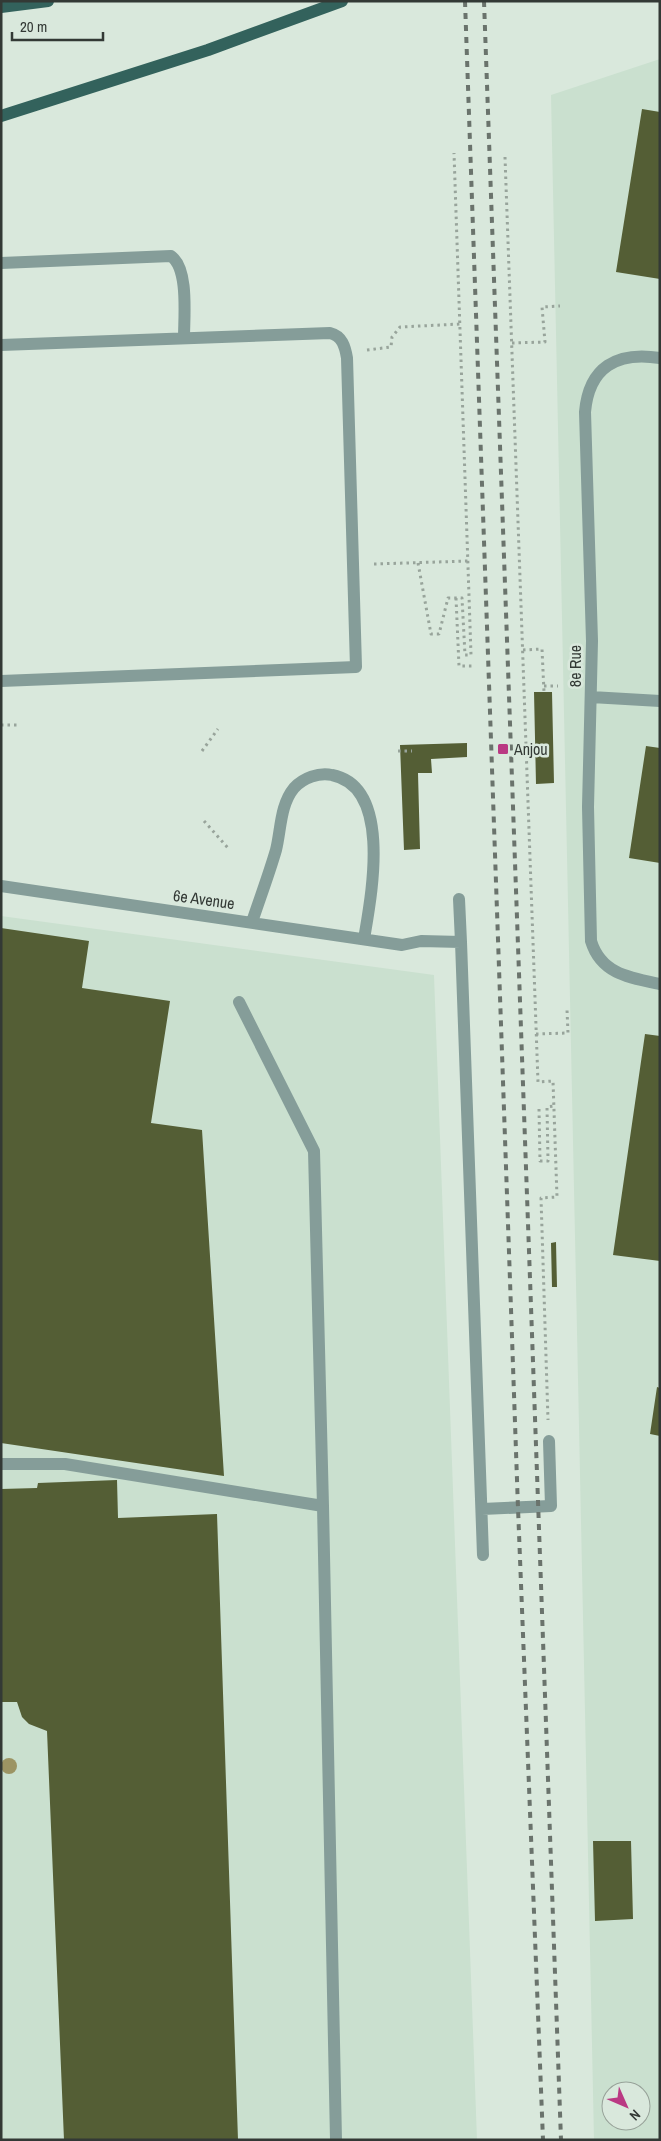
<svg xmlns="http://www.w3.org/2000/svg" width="661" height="2141" viewBox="0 0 661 2141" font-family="'Archivo Narrow',sans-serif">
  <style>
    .built { fill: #cae0cf; fill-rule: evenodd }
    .building { fill: #545e35 }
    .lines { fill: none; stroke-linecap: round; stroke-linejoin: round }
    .path { stroke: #98a49b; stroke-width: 3; stroke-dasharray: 2.5 4; stroke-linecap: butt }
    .minor { stroke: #859d99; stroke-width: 12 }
    .major { stroke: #33625c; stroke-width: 12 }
    .rail { stroke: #6a736c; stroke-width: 4; stroke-dasharray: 6 6; stroke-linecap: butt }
    .tree { fill: #9c9463 }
    .poi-dot { fill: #ba3983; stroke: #d9e8dc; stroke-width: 2 }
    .labels { text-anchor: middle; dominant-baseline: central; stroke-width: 5; stroke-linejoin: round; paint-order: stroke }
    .street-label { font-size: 16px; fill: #333935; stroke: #d9e8dc }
    .poi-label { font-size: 16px; fill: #333935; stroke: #d9e8dc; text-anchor: start }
  </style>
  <rect width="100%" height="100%" fill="#d9e8dc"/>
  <path class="built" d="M 660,59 L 660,2140 L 594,2140 L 551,95 ZM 611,2091 L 641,2091 L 641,2121 L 611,2121 Z
    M 1,916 L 434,975 L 477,2140 L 1,2140 Z"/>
  <path class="building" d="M 642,109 L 660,112 L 660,279 L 616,272 Z
    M 534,692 L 552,692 L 554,783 L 536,784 Z
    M 467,743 L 467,757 L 431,759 L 432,773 L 418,773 L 420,849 L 404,850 L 400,745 Z
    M 646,746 L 660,748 L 660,863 L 629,858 Z
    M 1,928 L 89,941 L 82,988 L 170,1001 L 151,1123 L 202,1130 L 224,1476 L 1,1443 Z
    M 645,1034 L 660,1036 L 660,1261 L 613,1255 Z
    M 556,1242 L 557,1287 L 552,1287 L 551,1243 Z
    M 657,1387 L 660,1388 L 660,1436 L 650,1434 Z
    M 117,1480 L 118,1518 L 217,1514 L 238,2140 L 64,2140 L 47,1731 L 29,1724 L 22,1717 L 17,1702 L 1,1702 L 1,1489 L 37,1488 L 38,1483 Z
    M 593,1841 L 631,1841 L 633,1919 L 595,1921 Z"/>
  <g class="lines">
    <path class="path" d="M 505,157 L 538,1082 L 553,1081 L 557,1197 L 541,1198 L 548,1420
      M 512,343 L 545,342 L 542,307 L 560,306
      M 367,350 L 391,347 L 392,337 L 400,327 L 460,324
      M 418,563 L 431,634 L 439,634 L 448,598 L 462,598 L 465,655 L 471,655 L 454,153
      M 374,564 L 468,561
      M 456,598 L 459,666 L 474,666
      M 523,650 L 542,649 L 544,692
      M 544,686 L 558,686
      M 1,725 L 18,725
      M 202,751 L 218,729
      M 398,751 L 412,751
      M 204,821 L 228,848
      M 536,1034 L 568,1033 L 567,1010
      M 539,1109 L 540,1161 L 548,1161 L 547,1107 L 554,1106"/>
    <path class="minor" d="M 1,263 L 171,256 C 189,269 184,316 184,338
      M 1,345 L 330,333 C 342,336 345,346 347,358 L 356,667 L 1,681
      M 660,358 C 617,351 589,367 585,412 L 592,641 L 588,807 L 591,941 C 601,974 630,978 660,984
      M 591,697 L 660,701
      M 1,886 L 402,945 L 421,941 L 461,942 L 483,1555
      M 459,899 L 461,942
      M 252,922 C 260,898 269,874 276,850 C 281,830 280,805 294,788 C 303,778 319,772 332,775 C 393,787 371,897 364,939
      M 239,1002 L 314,1151 L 323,1506
      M 1,1464 L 65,1464 L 323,1506 L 336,2140
      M 482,1509 L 551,1506 L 549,1441"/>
    <path class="major" d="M 1,7 L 48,1
      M 1,116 L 208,50 L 342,1"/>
    <path class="rail" d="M 465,1 L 518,1508 L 543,2140
      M 484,1 L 561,2140"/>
  </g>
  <circle class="tree" cx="9" cy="1766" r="8"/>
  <rect class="poi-dot" x="497" y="743" width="12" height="12" rx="2.5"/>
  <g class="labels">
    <g class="street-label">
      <text transform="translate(575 666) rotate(-90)">8e Rue</text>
      <text transform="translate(204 899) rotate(8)">6e Avenue</text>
    </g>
    <g class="poi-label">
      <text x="514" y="749">Anjou</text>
    </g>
  </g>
  <rect width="661" height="2141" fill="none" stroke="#333935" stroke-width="5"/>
  <g transform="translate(626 2106) rotate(135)"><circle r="24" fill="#d9e8dc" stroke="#97a299"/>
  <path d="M0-4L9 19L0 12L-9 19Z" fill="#ba3983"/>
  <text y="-8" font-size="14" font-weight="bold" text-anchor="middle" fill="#333935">N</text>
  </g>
  <path d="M12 32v8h91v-8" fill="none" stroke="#333935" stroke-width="2.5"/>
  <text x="20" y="32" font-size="15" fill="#333935" stroke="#d9e8dc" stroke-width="4" paint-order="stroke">20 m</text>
</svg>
